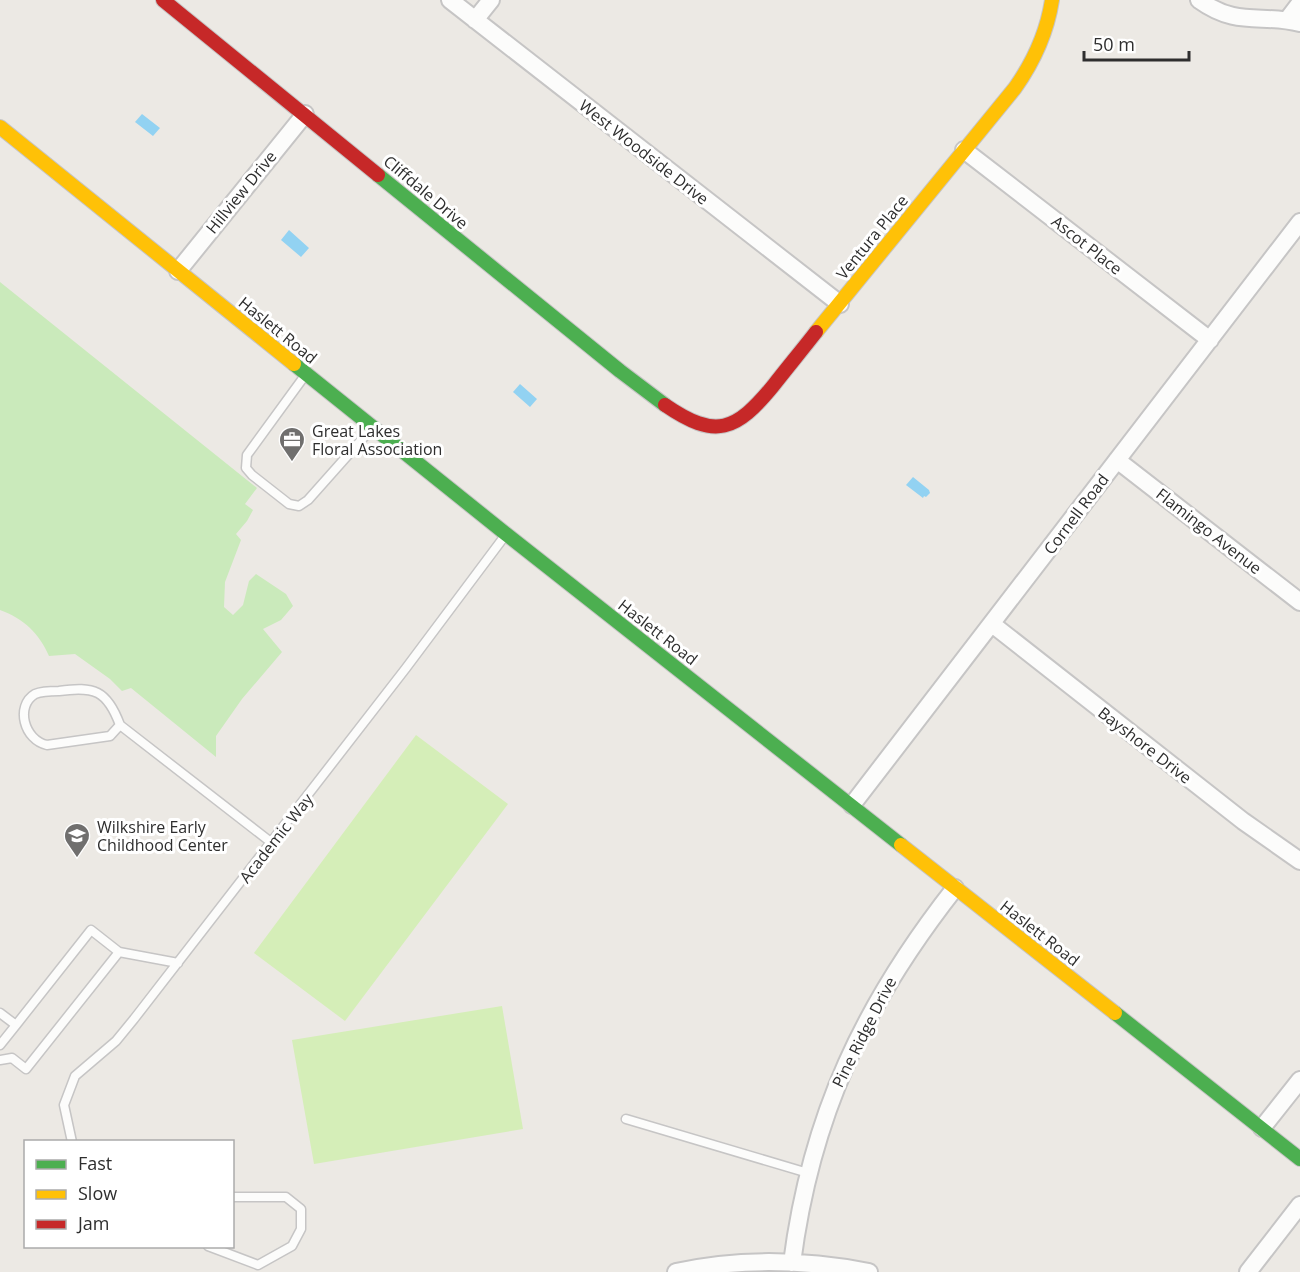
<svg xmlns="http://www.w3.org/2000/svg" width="1300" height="1272" viewBox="0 0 1300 1272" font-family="'Open Sans',sans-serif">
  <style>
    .green { fill: #caeabb }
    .pitch { fill: #d5eeb8 }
    .water { fill: #92d2f2 }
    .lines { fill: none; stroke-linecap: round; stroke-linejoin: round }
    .lane-casing { stroke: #c6c5c5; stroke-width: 11 }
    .street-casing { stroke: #c6c5c5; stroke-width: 20 }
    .fast-casing { stroke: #c6c5c5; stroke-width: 16 }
    .slow-casing { stroke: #c6c5c5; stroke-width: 16 }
    .jam-casing { stroke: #c6c5c5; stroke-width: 16 }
    .lane { stroke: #fcfcfb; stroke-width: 8 }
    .street { stroke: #fcfcfb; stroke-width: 16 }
    .fast { stroke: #4caf50; stroke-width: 14 }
    .slow { stroke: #ffc107; stroke-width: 14 }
    .jam { stroke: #c62828; stroke-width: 14 }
    .labels { text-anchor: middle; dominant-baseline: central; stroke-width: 6; stroke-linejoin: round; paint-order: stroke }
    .street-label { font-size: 16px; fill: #2e2e2e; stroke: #fff }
    .poi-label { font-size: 16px; fill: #2e2e2e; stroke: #fff; text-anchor: start }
  </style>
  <rect width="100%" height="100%" fill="#ece9e4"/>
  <path class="green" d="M 0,282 L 257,488 L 245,504 L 253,510 L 247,521 L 236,534 L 241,540 L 225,582 L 224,607 L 233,615 L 243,605 L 249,581 L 256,574 L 286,594 L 293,606 L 281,620 L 263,629 L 282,652 L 242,699 L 216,736 L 216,757 L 131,688 L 122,691 L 110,679 L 75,654 L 49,656 C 39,633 24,619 0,610 Z"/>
  <path class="pitch" d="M 416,735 L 508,804 L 345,1021 L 254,953 Z
    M 502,1006 L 523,1129 L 314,1164 L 292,1040 Z"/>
  <path class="water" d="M 142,114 L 160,128 L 153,136 L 135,122 Z
    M 289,230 L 309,248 L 301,257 L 281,240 Z
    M 520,384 L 537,399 L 530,407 L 513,392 Z
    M 913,477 L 929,490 L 930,493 L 926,497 L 924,496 L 923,498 L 906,485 Z"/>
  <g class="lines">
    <defs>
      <path id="lane" d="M 306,374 L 247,455 L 246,468 L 252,475 L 289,504 L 299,506 L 308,500 L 372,428
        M 120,725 L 110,736 L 47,745 C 24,740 15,706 35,694 C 42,691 51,691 59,691 C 94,686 107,690 120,725 L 272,843
        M 0,1013 L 16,1025 L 91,930 L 119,952 L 178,963
        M 0,1045 L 16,1025
        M 0,1060 L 12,1058 L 26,1069 L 119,952
        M 626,1119 L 808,1173
        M 72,1142 L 64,1105 L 75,1076 L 116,1041 L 134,1019 L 406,668 L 504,537
        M 208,1246 L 258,1265 L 292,1246 L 301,1229 L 301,1209 L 286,1197 L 232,1197"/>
      <path id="street" d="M 450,0 L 840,304
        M 1199,0 C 1238,28 1261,13 1300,23
        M 475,20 L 491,0
        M 1287,20 L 1300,3
        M 964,150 L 1210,340
        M 178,271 L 305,114
        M 1117,460 L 1300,602
        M 992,624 L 1243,821 L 1300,861
        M 852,805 L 1300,222
        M 1262,1128 L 1300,1080
        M 792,1263 C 811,1115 864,1004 955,888
        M 676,1272 C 739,1258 806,1260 869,1272
        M 1248,1272 L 1300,1205"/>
      <path id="fast" d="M 378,175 L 620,371 L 665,405
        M 294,364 L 506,534 L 901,845
        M 1115,1013 L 1300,1159"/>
      <path id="slow" d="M 0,127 L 294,364
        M 816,332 L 1015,88 C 1034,61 1047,33 1052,0
        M 901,845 L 1115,1013"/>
      <path id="jam" d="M 163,0 L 378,175
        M 665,405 C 716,440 736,431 773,386 C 787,368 802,350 816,332"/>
    </defs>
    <use href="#lane" class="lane-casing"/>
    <use href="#street" class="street-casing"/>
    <use href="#fast" class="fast-casing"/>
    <use href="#slow" class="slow-casing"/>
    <use href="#jam" class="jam-casing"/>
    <use href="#lane" class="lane"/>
    <use href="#street" class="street"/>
    <use href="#fast" class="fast"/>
    <use href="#slow" class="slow"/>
    <use href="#jam" class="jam"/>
  </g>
  <defs>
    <symbol id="office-pin" viewBox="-11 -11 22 30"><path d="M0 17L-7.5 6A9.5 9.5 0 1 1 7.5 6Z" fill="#706f6e" stroke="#fff"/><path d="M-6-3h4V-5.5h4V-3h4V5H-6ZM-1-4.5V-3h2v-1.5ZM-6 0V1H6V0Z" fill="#fff"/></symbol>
    <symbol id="school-pin" viewBox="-11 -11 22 30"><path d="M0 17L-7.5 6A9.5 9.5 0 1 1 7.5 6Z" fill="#706f6e" stroke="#fff"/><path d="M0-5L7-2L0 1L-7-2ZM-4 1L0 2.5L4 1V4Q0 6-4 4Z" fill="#fff"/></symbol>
  </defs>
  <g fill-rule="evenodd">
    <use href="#office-pin" x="277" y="425" width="30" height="40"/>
    <use href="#school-pin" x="62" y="821" width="30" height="40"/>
  </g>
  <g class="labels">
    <g class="street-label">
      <text transform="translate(644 152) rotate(38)">West Woodside Drive</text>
      <text transform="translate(241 192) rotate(-51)">Hillview Drive</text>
      <text transform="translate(426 192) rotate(40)">Cliffdale Drive</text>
      <text transform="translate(872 237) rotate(-51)">Ventura Place</text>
      <text transform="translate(1087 245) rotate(38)">Ascot Place</text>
      <text transform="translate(278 330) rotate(39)">Haslett Road</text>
      <text transform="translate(1076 514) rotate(-53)">Cornell Road</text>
      <text transform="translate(1209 531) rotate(38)">Flamingo Avenue</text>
      <text transform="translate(658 632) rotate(38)">Haslett Road</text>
      <text transform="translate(1145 745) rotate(38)">Bayshore Drive</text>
      <text transform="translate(276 838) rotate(-52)">Academic Way</text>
      <text transform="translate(1040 933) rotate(38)">Haslett Road</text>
      <text transform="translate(864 1032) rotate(-63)">Pine Ridge Drive</text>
    </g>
    <g class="poi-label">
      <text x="312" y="431">Great Lakes<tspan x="312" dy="18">Floral Association</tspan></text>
      <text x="97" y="827">Wilkshire Early<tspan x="97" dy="18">Childhood Center</tspan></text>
    </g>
  </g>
  <rect x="24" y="1140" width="210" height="108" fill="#ffffff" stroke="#ababab" stroke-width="1.5"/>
  <rect x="36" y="1160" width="30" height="9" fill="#4caf50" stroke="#ababab" stroke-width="1.5"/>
  <text x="78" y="1170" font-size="18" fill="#2e2e2e">Fast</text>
  <rect x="36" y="1190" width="30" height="9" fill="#ffc107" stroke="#ababab" stroke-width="1.5"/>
  <text x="78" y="1200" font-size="18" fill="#2e2e2e">Slow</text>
  <rect x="36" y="1220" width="30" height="9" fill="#c62828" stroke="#ababab" stroke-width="1.5"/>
  <text x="78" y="1230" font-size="18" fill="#2e2e2e">Jam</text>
  <path d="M1084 51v9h105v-9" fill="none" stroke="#2e2e2e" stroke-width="3"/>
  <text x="1093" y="51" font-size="18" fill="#2e2e2e" stroke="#ffffff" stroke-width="4.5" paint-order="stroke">50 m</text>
</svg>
